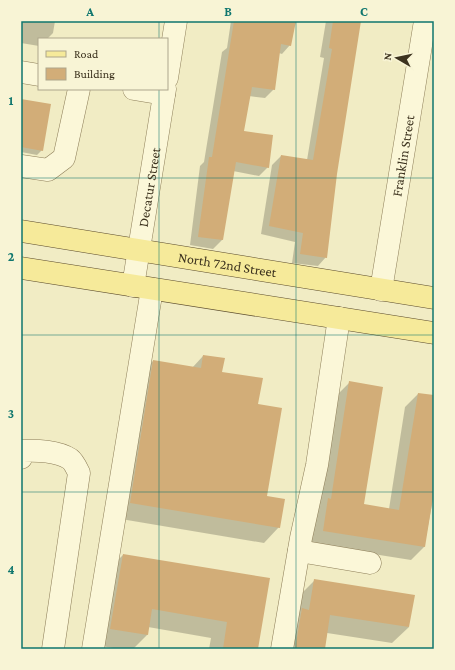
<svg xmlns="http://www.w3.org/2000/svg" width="455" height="670" viewBox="0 0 455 670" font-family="'Crimson Pro',serif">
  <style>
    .shadow { fill: #0003 }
    .building { fill: #d2ad78 }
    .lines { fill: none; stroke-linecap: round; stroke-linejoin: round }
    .minor-casing { stroke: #8d7e59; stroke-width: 23 }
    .major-casing { stroke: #5b4b2d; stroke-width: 23 }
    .minor { stroke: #fbf7d8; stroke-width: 22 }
    .major { stroke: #f6ea9a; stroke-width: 22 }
    .grid { fill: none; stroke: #0f766e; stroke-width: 1; stroke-opacity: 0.55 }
    .labels { text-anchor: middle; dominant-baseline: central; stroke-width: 3; stroke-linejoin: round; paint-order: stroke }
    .street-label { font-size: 14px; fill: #3c321e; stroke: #f8f4d5 }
    .neatline { fill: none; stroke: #0f766e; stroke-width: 1.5 }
    .grid-label { font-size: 13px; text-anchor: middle; font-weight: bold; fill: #0f766e }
  </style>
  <rect width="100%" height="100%" fill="#f1ecc4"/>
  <path class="shadow" d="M 21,21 L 55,21 L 53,33 L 47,39 L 39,39 L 39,46 L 21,43 Z
    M 231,21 L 295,21 L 290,45 L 282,54 L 279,53 L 274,89 L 265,98 L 249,96 L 243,131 L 268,167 L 259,176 L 233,171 L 222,240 L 213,249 L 190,245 L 200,166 L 204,162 L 222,52 L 227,48 Z
    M 326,21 L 359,21 L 336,174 L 326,257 L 318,266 L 292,263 L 295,242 L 261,234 L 272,165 L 281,156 L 307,160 L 324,58 L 320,57 Z
    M 21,100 L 42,150 L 37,155 L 21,152 Z
    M 203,356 L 257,405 L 266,497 L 279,527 L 264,543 L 115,518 L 138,377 L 153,361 L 192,368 Z
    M 350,382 L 363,505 L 389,509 L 405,407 L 418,394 L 434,396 L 434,494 L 424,547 L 411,560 L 310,544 L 336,396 Z
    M 123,555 L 268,579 L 257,649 L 209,649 L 211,638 L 148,627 L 147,635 L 133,649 L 119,649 L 95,645 L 107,571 Z
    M 314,581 L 409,627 L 392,643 L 327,633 L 324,649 L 281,649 L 298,597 Z"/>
  <path class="building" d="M 234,21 L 296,21 L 291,46 L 281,44 L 275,90 L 252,87 L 244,131 L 273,135 L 269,168 L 236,162 L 223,240 L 198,237 L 209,157 L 212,157 Z
    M 333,21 L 361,21 L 337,174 L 327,258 L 300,254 L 303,233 L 269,226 L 281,155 L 313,160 L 332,49 L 329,48 Z
    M 21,99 L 51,104 L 43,151 L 21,147 Z
    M 203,355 L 225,358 L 222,372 L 263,378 L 258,404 L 282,408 L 267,496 L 285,499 L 280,528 L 130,503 L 153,360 L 201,368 Z
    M 349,381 L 383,387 L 364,504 L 399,510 L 418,393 L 434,395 L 434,491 L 425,547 L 323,531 L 328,498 L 331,499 Z
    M 123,554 L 270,578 L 258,649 L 223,649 L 227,622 L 152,609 L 148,635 L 110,629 Z
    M 314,579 L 415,595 L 409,627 L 330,615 L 325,649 L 295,649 L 302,608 L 309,610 Z"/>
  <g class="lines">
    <defs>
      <g id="minor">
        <path d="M 21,72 L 39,75"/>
        <path d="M 167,78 L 176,21"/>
        <path d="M 134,89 L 164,94"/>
        <path d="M 21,166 L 48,170 L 64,158 L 79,89"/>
        <path id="s1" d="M 133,286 L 165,89"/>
        <path id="s2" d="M 381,290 L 425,21"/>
        <path d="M 21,458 L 23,451 C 36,450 58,451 70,459 C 74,462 77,469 79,473 L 53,649"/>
        <path d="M 299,551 L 370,563"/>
        <path d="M 93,649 L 152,289"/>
        <path d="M 282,649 L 301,538 L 317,465 L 339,318"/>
      </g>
      <g id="major">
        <path id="s3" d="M 21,231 L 434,298"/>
        <path d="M 21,268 L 434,333"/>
      </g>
    </defs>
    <use href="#minor" class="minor-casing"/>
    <use href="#major" class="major-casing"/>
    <use href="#minor" class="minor"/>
    <use href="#major" class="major"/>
  </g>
  <path class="grid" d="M 159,21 L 159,39M 296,21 L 296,649M 159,89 L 159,649M 21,178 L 434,178M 21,335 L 434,335M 21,492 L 434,492"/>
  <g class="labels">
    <g class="street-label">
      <text stroke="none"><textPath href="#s2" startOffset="136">Franklin Street</textPath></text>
      <text stroke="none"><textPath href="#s1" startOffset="100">Decatur Street</textPath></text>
      <text stroke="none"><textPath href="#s3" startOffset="209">North 72nd Street</textPath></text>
    </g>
  </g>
  <rect width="455" height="670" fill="none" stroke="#f8f4d5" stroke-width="44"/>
  <rect x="38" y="38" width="130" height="52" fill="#f8f4d5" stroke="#ada68c"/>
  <rect x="46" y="51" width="20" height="6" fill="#f6ea9a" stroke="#ada68c"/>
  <text x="74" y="58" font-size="12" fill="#3c321e">Road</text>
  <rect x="46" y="68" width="20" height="12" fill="#d2ad78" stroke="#ada68c"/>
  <text x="74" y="78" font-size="12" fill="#3c321e">Building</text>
  <g transform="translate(397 58) rotate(279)" stroke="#f8f4d5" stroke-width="3" paint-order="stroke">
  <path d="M0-3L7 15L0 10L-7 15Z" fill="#3c321e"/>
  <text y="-6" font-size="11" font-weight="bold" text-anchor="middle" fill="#3c321e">N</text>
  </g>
  <rect x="22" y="22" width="411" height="626" class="neatline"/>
  <g class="grid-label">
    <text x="90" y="16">A</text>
    <text x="228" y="16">B</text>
    <text x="364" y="16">C</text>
    <text x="11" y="105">1</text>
    <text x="11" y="261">2</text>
    <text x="11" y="418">3</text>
    <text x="11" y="574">4</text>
  </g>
</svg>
